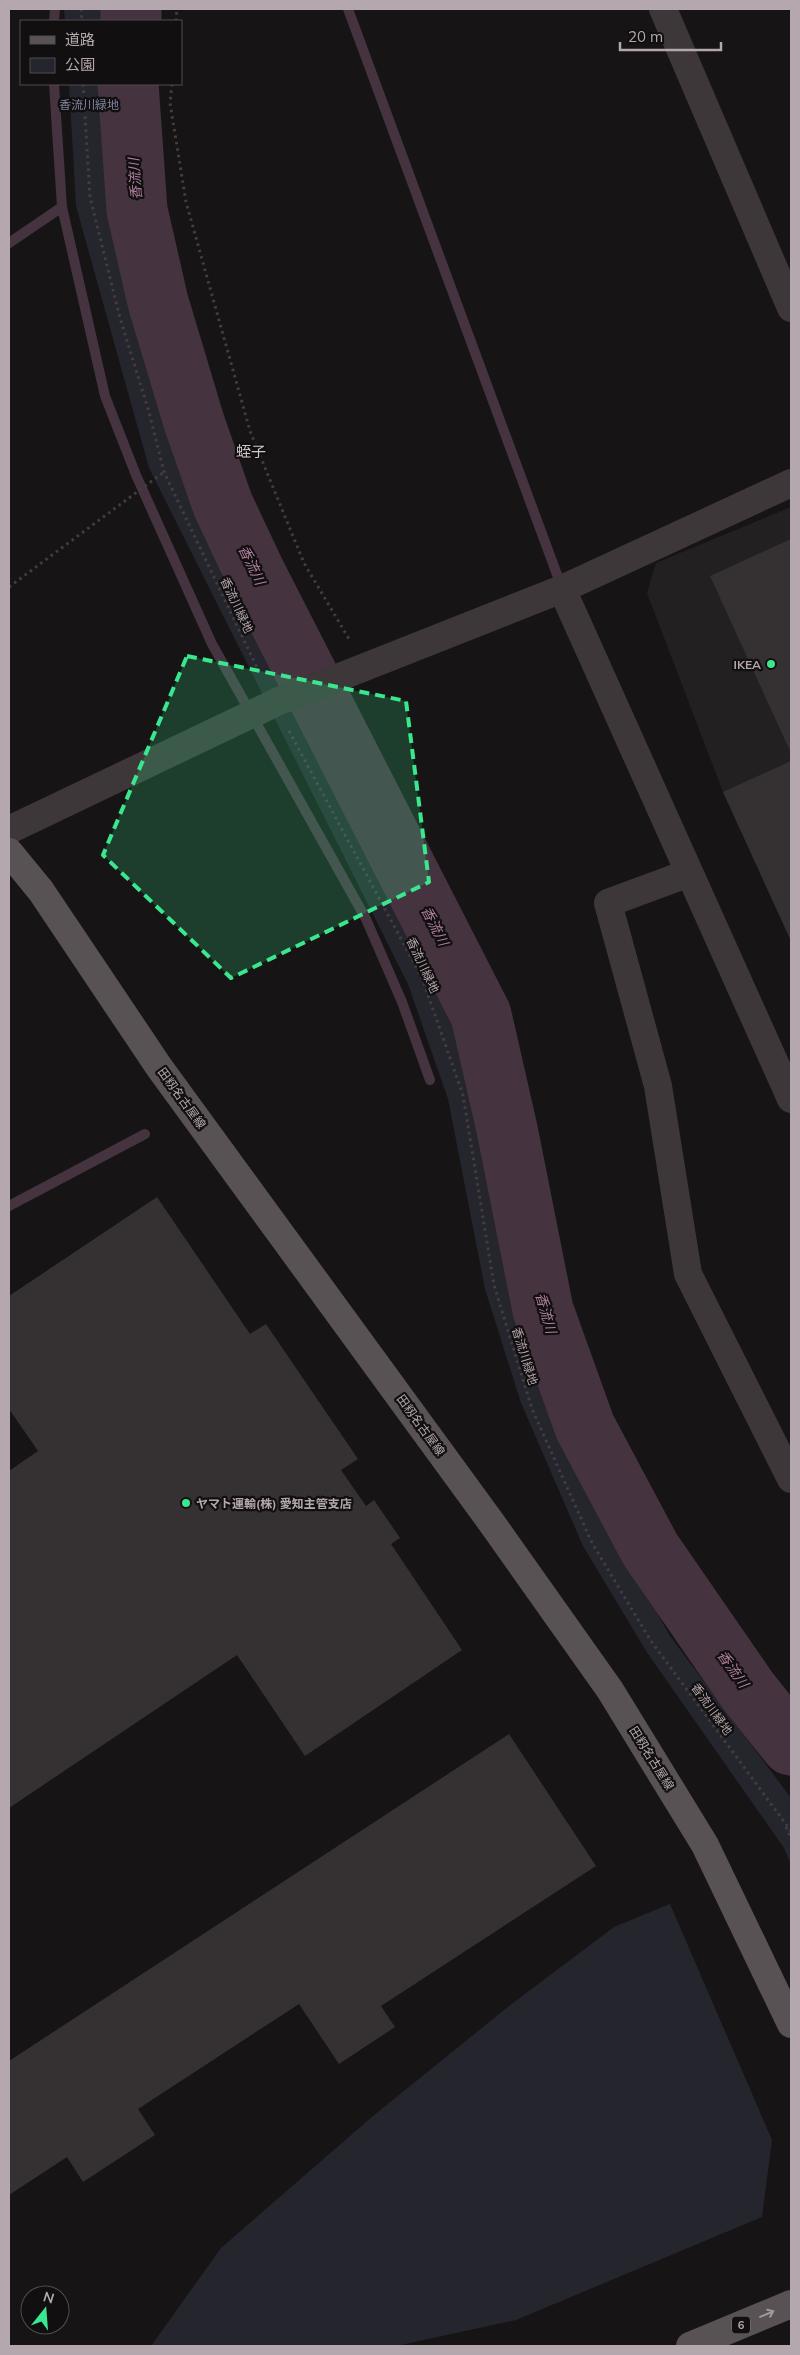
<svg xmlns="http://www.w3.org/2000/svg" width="800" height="2355" viewBox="0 0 800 2355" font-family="Mulish,'Noto Sans JP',sans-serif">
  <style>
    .built { fill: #232021 }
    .green { fill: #25252d }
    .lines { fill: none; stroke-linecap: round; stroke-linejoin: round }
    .stream { stroke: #453340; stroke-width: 10 }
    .river { stroke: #453340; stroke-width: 61 }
    .building { fill: #353133 }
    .path { stroke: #443d40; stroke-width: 3; stroke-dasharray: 2.5 4; stroke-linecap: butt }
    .minor { stroke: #3d3739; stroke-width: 28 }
    .major { stroke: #595255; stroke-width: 28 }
    .oneway { stroke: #a3969c }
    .marked { fill: #3be78e; fill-opacity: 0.2; stroke: #3be78e; stroke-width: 4; stroke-dasharray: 10 6; stroke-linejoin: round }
    .poi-dot { fill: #3be78e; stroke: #110f0f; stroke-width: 2 }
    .labels { text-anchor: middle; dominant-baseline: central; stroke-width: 4.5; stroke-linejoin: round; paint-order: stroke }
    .shield { fill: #110f0f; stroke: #84797e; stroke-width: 1 }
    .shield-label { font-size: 11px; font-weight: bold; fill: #b5a7ae }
    .park-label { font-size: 12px; fill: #7f839f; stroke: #110f0f }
    .street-label { font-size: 12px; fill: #b5a7ae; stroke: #110f0f }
    .poi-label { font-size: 12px; font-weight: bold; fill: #b5a7ae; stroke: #110f0f; text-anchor: end }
    .water-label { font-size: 14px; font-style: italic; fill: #af7fa1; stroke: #110f0f }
    .quarter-label { font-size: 15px; fill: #d2c7cc; stroke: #110f0f }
  </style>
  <rect width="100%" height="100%" fill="#161414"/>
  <path class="built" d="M 791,507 L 791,941 L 723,792 L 647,593 L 656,563 Z"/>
  <path class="green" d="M 64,9 L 103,9 L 103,21 L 65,21 Z
    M 69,84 L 106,84 L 112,204 L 188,472 L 436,969 L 480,1094 L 519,1287 L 546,1394 L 612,1532 L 670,1636 L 791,1798 L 791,1864 L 784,1848 L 648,1654 L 583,1546 L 521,1403 L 485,1289 L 448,1099 L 408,984 L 149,468 L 76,206 Z
    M 670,1904 L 772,2140 L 762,2217 L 516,2320 L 396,2346 L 151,2346 L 221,2248 L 373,2116 L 509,2006 L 614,1927 Z"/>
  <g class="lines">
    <path class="stream" d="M 348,9 L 562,588
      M 54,21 L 55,9
      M 62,207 L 105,396 L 136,475 L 212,644 L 366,919 L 402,1002 L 430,1080
      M 9,243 L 62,207 L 54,84
      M 9,1206 L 145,1134"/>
    <path class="river" d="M 131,21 L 131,9
      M 128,84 L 137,210 L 158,302 L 194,422 L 223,505 L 255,573 L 481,1015 L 507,1129 L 543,1310 L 585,1427 L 650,1549 L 748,1691 L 791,1745"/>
  </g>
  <path class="building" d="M 791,539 L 791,753 L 710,576 Z
    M 791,761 L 791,941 L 723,792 Z
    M 157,1197 L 250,1334 L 266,1324 L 358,1459 L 341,1470 L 366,1506 L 374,1500 L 400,1538 L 391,1544 L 462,1650 L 305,1756 L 237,1655 L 9,1808 L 9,1471 L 38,1451 L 9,1409 L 9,1296 Z
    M 509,1734 L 596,1866 L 381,2006 L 395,2027 L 339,2064 L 299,2004 L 138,2109 L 155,2135 L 83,2182 L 67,2157 L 9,2195 L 9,2061 Z"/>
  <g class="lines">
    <path class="path" d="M 81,9 L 82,21
      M 176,21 L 177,9
      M 83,84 L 90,197 L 120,318 L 149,412 L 164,472 L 261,676
      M 172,84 L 170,103 L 186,202 L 250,431 L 304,563 L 349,639
      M 9,587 L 164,472
      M 289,731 L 422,978 L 463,1095 L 494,1285 L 532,1409 L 592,1543 L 651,1641 L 791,1831
      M 786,1827 L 791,1838"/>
    <path class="minor" d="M 663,9 L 791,308
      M 562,589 L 791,1099
      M 9,830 L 279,701 L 562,589 L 791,483
      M 689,873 L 608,903 L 658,1086 L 688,1274 L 791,1479"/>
    <path class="major" d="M 9,852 L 41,891 L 159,1067 L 491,1522 L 610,1690 L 705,1845 L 791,2024
      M 690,2346 L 791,2304"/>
  </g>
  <defs><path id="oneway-shaft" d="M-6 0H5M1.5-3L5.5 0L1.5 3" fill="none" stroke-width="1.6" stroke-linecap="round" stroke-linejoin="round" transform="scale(1.25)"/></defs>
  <use class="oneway" href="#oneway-shaft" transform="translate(767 2314) rotate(-23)"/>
  <path class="marked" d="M 187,656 L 406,701 L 429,882 L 231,978 L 103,855 Z"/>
  <g class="poi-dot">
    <circle cx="771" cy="664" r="5"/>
    <circle cx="186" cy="1503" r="5"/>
  </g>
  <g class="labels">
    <rect class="shield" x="732" y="2316.5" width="18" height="17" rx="4"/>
    <g class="shield-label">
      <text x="741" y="2325">6</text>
    </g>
    <g class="park-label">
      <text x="89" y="104">香流川緑地</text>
    </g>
    <g class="street-label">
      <text transform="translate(237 605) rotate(65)">香流川緑地</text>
      <text transform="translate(423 965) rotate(65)">香流川緑地</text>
      <text transform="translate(182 1098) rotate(54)">田籾名古屋線</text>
      <text transform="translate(525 1356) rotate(73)">香流川緑地</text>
      <text transform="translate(421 1425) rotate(54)">田籾名古屋線</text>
      <text transform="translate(712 1709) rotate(54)">香流川緑地</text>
      <text transform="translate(652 1758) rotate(58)">田籾名古屋線</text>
    </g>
    <g class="poi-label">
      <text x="761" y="664">IKEA</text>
      <text x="196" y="1503" text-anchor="start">ヤマト運輸(株) 愛知主管支店</text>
    </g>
    <g class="water-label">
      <text transform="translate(135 179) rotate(-94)">香流川</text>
      <text transform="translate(252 565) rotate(64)">香流川</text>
      <text transform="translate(435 926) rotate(63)">香流川</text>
      <text transform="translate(546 1313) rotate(74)">香流川</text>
      <text transform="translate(733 1669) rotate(55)">香流川</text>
    </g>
    <g class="quarter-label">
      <text x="251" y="451">蛭子</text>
    </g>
  </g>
  <rect width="800" height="2355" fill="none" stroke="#b5a7ae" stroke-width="20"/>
  <rect x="20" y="20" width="162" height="65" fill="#110f0f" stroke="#534c4f"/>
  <rect x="30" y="36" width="25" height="8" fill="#595255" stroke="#534c4f"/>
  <text x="65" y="45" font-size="15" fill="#b5a7ae">道路</text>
  <rect x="30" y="58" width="25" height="15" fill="#25252d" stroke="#534c4f"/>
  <text x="65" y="70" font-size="15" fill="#b5a7ae">公園</text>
  <g transform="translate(45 2310) rotate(17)"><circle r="24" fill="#110f0f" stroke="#534c4f"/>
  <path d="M0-4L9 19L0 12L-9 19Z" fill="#3be78e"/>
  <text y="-8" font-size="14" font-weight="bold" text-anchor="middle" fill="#b5a7ae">N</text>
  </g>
  <path d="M620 42v8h101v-8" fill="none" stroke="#b5a7ae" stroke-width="2.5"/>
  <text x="628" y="42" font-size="15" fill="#b5a7ae" stroke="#110f0f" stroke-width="4" paint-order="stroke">20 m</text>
</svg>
